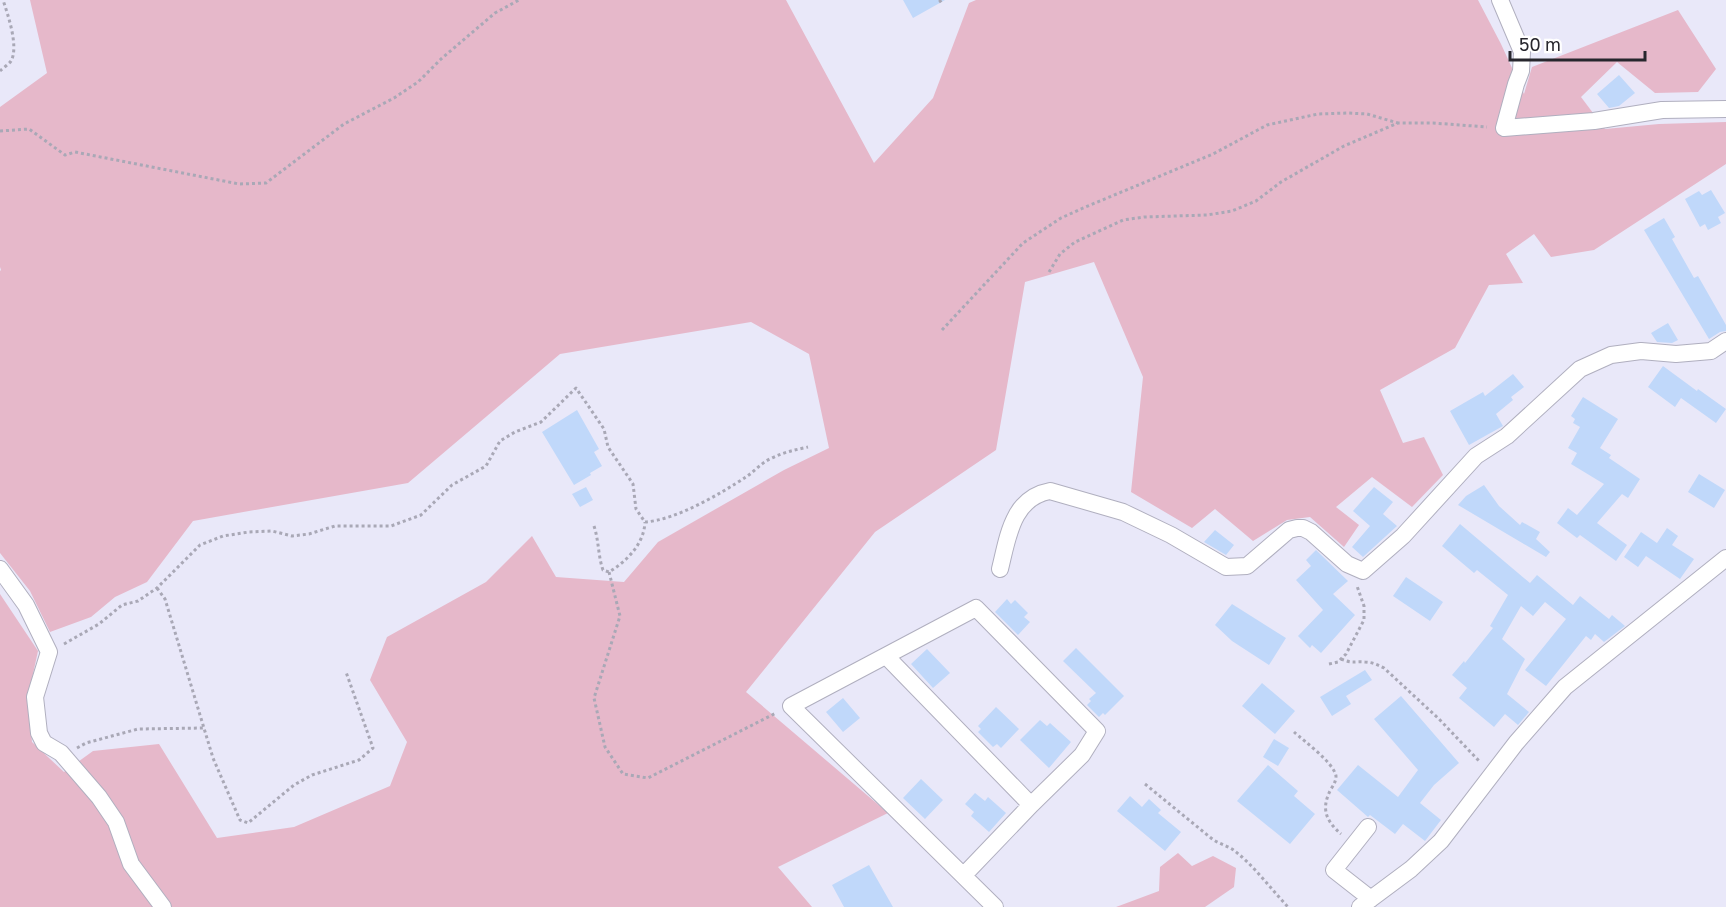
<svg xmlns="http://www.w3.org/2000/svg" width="1726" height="907" viewBox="0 0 1726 907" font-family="'Golos Text',sans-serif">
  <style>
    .green { fill: #e6b8ca }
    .building { fill: #c0d8fa }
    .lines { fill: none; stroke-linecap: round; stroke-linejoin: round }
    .street-casing { stroke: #b0afbf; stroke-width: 18 }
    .path { stroke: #a9a8b6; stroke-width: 3; stroke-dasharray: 3 3; stroke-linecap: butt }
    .street { stroke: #fff; stroke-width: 16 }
  </style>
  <rect width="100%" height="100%" fill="#e9e8f9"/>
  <path class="green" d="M 30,0 L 786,0 L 874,163 L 933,98 L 969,3 L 976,0 L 1478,0 L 1501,44 L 1524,94 L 1532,67 L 1678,10 L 1716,69 L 1698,92 L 1655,93 L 1617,62 L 1581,97 L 1605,129 L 1659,124 L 1726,122 L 1726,164 L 1594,250 L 1551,257 L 1534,234 L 1506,254 L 1523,283 L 1489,285 L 1455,348 L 1380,390 L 1403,443 L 1424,437 L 1443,475 L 1412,507 L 1372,477 L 1336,507 L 1359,525 L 1344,547 L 1310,517 L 1287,520 L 1253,541 L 1215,509 L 1192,528 L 1131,492 L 1143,377 L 1094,262 L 1025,282 L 996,450 L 875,532 L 746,692 L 888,813 L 778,867 L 812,907 L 0,907 L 0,594 L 38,651 L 28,697 L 32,742 L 64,772 L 93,751 L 159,744 L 217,838 L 294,827 L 390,786 L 407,742 L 370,680 L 387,637 L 486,582 L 532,536 L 556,577 L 624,582 L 658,542 L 784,470 L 829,448 L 809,354 L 751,322 L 560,354 L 408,483 L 193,521 L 147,582 L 115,597 L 91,617 L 50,632 L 30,591 L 0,553 L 0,271 L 1,270 L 0,267 L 0,107 L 47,73 Z
    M 1178,853 L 1192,866 L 1213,856 L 1236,868 L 1234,887 L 1205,907 L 1116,907 L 1159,891 L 1160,867 Z"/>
  <path class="building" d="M 903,0 L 945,0 L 913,18 Z
    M 1619,75 L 1635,93 L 1619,106 L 1609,108 L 1597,94 Z
    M 1711,190 L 1725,213 L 1718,217 L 1721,223 L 1708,230 L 1705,224 L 1700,227 L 1685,199 L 1699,191 L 1702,195 Z
    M 1664,218 L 1675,237 L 1672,239 L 1694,278 L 1698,276 L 1726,325 L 1726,331 L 1720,332 L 1709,339 L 1644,230 Z
    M 1668,323 L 1678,340 L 1672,343 L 1657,342 L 1651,333 Z
    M 1663,366 L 1697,391 L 1698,389 L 1726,409 L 1716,423 L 1681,398 L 1675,407 L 1648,387 Z
    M 1513,374 L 1524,387 L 1511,397 L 1513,400 L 1496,414 L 1503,426 L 1469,445 L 1450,411 L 1483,392 L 1485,396 Z
    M 1583,397 L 1618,419 L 1600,448 L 1611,455 L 1609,458 L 1640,479 L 1628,498 L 1622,494 L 1597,523 L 1627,545 L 1616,561 L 1580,535 L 1577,538 L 1557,523 L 1568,508 L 1577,515 L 1604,484 L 1571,464 L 1577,453 L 1568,448 L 1580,427 L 1573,423 L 1575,419 L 1571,416 Z
    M 577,410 L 599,449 L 594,452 L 602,466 L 590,473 L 591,475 L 574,485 L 542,432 Z
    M 1699,474 L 1725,490 L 1714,508 L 1688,492 Z
    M 1484,485 L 1499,506 L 1520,525 L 1522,522 L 1540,532 L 1536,539 L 1550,552 L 1546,557 L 1458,505 L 1466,496 Z
    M 586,487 L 593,500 L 580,507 L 572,494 Z
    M 1374,487 L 1393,502 L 1383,514 L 1397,526 L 1363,557 L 1352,547 L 1370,526 L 1353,511 Z
    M 1460,524 L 1530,583 L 1537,575 L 1573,605 L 1580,596 L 1609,619 L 1612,615 L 1625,626 L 1604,642 L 1595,634 L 1591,640 L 1586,636 L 1546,686 L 1525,670 L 1566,619 L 1545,602 L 1533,616 L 1521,606 L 1502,639 L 1525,659 L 1507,694 L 1529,712 L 1518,725 L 1505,714 L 1494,727 L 1459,698 L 1467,688 L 1452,675 L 1464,661 L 1465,663 L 1493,628 L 1490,626 L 1508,595 L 1477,570 L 1474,573 L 1442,546 Z
    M 1667,528 L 1678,536 L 1672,545 L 1694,559 L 1680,579 L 1646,556 L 1638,567 L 1624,557 L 1641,532 L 1657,543 Z
    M 1215,530 L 1234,545 L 1226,555 L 1204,542 Z
    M 1316,550 L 1348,581 L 1333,594 L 1355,615 L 1321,653 L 1312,645 L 1310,648 L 1298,636 L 1323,610 L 1296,580 L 1311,566 L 1306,560 Z
    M 1406,577 L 1443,602 L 1430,621 L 1393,596 Z
    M 1007,599 L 1011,604 L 1015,600 L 1028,613 L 1024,617 L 1030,622 L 1018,635 L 995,612 Z
    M 1232,604 L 1286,638 L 1269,665 L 1232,641 L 1215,625 Z
    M 1076,648 L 1124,696 L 1105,715 L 1103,713 L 1099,717 L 1087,705 L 1091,701 L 1089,699 L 1096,693 L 1063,661 Z
    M 927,649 L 950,673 L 933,688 L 911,664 Z
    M 1365,670 L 1372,680 L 1346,696 L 1351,704 L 1332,716 L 1320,697 Z
    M 1262,683 L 1295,711 L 1275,734 L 1242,706 Z
    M 1401,696 L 1459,763 L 1434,785 L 1420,803 L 1441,820 L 1425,841 L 1403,824 L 1395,834 L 1370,815 L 1368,817 L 1337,790 L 1358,765 L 1398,797 L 1418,770 L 1374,719 Z
    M 843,698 L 860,718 L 843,732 L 826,712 Z
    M 996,707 L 1019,729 L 1001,748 L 997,744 L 993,747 L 978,732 L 981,729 L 978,726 Z
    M 1040,720 L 1047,726 L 1050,723 L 1071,742 L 1049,768 L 1020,740 Z
    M 1274,739 L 1289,748 L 1278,766 L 1263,757 Z
    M 1268,765 L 1298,791 L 1294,796 L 1315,814 L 1290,844 L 1237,801 Z
    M 921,779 L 943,800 L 925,819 L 903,798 Z
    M 975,793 L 985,801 L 988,797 L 1006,813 L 989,832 L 971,816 L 974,812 L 965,804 Z
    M 1130,796 L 1142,807 L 1149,799 L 1161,810 L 1158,813 L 1181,832 L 1165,851 L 1117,811 Z
    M 869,865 L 893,907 L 844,907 L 832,885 Z"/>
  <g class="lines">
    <defs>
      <path id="street" d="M 1500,0 L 1522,52 L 1521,71 L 1516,84 L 1504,128 L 1594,121 L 1662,110 L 1726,109
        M 0,569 L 26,605 L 49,652 L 35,697 L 39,733 L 44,743 L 61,753 L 99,797 L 116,822 L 131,864 L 163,907
        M 1000,569 C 1008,537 1012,498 1050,491 L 1123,512 L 1171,535 L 1226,567 L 1247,566 L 1289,530 L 1297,528 L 1303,528 L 1311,532 L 1347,564 L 1363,571 L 1403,536 L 1476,456 L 1507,436 L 1580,369 L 1611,355 L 1641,351 L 1676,354 L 1711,351 L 1726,341
        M 886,656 L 1031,805
        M 1368,827 L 1334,870 L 1371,899
        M 964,875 L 1031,805 L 1082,755 L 1097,731 L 976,608 L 791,706 L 995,907
        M 1360,907 L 1411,869 L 1441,841 L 1516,743 L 1565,687 L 1726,558"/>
    </defs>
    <use href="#street" class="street-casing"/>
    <path class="path" d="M 939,2 L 942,0
      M 0,71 C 3,68 8,65 11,61 C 19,47 8,15 3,0
      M 0,131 L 29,129 L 65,155 L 75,152 L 239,184 L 266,183 L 344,124 L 394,98 L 418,82 L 441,59 L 495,13 L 519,0
      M 1049,272 L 1060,254 L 1075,242 L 1123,220 L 1144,217 L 1207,215 L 1232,211 L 1256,201 L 1281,182 L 1344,146 L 1398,123 L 1433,123 L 1487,127
      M 942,330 L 1023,243 L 1061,218 L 1083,208 L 1213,154 L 1267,125 L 1318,114 L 1347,113 L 1367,114 L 1398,123
      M 594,526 C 599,541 598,556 603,570 L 609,572 C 627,561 644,544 645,522
      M 609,572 L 620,616 L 594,698 L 605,747 L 623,774 L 648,778 L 776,713
      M 157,588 L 165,599 L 213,758 L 240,820 L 248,823 L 294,785 L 312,775 L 359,760 L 373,748 L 346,672
      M 64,644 L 99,624 L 122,605 L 138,601 L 157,588 L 200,545 L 223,536 L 249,532 L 272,531 L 292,536 L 309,534 L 335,526 L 391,526 L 421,515 L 452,485 L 486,466 L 500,441 L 515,432 L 541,422 L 576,388 L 604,429 L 608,447 L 633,484 L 636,509 L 645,522 C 676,520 720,494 746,477 C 755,471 762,462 772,458 C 784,452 795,450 808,447
      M 1341,659 C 1353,664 1354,661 1365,662 C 1372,662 1378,665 1384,668 L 1439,719 L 1480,762
      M 1329,664 L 1338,662 L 1346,654 L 1364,620 L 1364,606 L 1357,586
      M 1294,732 C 1304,741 1334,763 1336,776 C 1336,781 1334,784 1331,789 C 1321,808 1325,820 1341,834
      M 77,748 L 86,743 L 138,729 L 204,728
      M 1145,784 L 1211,838 C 1217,843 1225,845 1232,849 C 1253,864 1270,888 1288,907"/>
    <use href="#street" class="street"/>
  </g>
  <path d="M1510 51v9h135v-9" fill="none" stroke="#27262d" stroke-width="3"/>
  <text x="1519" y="51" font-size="18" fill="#27262d" stroke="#ffffff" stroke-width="4.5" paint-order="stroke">50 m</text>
</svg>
